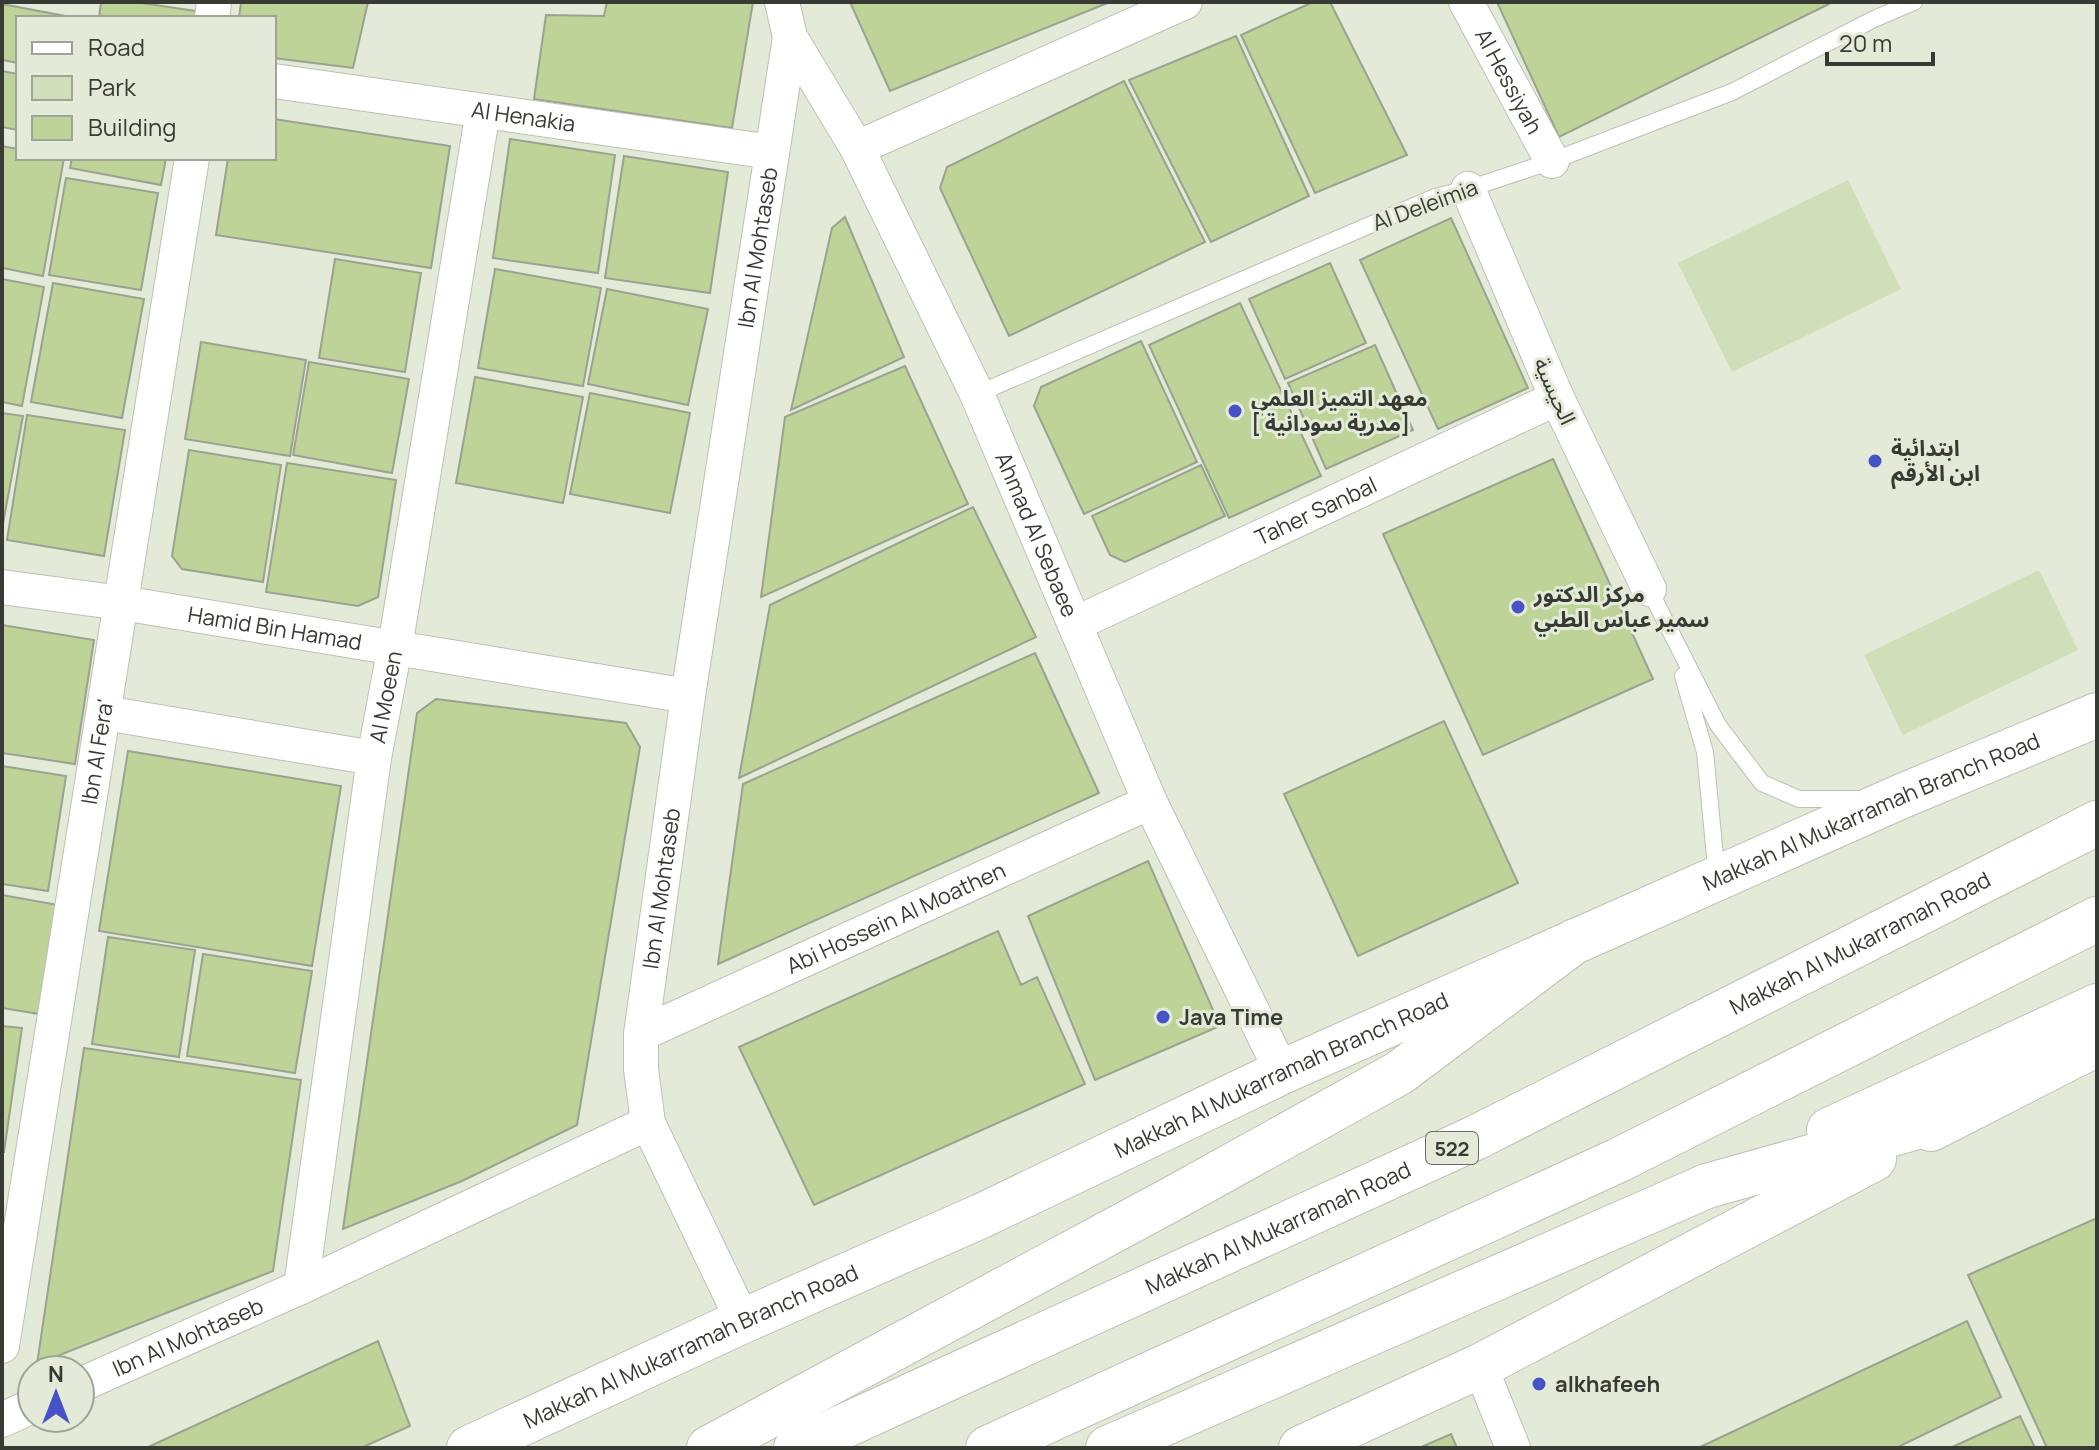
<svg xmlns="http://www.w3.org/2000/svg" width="2099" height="1450" viewBox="0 0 2099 1450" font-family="Manrope,'Noto Sans Arabic',sans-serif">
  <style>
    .green { fill: #d0deba }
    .building { fill: #bed398; stroke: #9ba291; stroke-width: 2 }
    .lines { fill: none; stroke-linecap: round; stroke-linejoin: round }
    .service-casing { stroke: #bcc2b1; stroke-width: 18 }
    .minor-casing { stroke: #bcc2b1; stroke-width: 36 }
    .primary-casing { stroke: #bcc2b1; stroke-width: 46 }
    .motorway-casing { stroke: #bcc2b1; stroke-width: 46 }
    .service { stroke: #fff; stroke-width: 16 }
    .minor { stroke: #fff; stroke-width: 34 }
    .primary { stroke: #fff; stroke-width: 44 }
    .motorway { stroke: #fff; stroke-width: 44 }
    .poi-dot { fill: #4752c7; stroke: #e3ead8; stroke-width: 3 }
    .labels { text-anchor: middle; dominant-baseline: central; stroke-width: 6; stroke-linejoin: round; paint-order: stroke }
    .shield { fill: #e3ead8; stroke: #6b7065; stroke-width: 2 }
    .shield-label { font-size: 20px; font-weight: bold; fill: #383b34 }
    .street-label { font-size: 22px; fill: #383b34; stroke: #e3ead8 }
    .poi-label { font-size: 22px; font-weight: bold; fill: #383b34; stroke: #e3ead8; text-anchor: start }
  </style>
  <rect width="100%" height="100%" fill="#e3ead8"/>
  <path class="green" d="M 1848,180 L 1901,289 L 1732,372 L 1678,263 Z
    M 2039,570 L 2078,650 L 1903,735 L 1864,655 Z"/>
  <path class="building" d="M 101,2 L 135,2 L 203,12 L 202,18 L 99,18 Z
    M 241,2 L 368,2 L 353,68 L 274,58 L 274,18 L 239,18 Z
    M 607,2 L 753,2 L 732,128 L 534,99 L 546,15 L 604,16 Z
    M 850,2 L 1110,2 L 890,91 Z
    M 1313,2 L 1330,2 L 1407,155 L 1315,193 L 1241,35 Z
    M 1497,2 L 1828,2 L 1829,4 L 1559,137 Z
    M 2,4 L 76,18 L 18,18 L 18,63 L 2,60 Z
    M 1236,36 L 1309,196 L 1211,242 L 1129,80 Z
    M 2,71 L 18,74 L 18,130 L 2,127 Z
    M 1124,81 L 1205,242 L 1009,336 L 940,188 L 947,167 Z
    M 274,119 L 450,146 L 431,268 L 216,235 L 228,158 L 274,158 Z
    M 510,139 L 615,155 L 598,273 L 493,258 Z
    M 2,146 L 18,149 L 18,158 L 64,158 L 43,276 L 2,268 Z
    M 624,156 L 728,172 L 710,293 L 605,278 Z
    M 72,158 L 166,158 L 161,185 L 70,168 Z
    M 66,178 L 158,193 L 141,290 L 49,275 Z
    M 845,217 L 904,357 L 791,410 L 832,228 Z
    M 1451,218 L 1528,388 L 1438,429 L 1360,260 Z
    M 335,259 L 421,273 L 405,372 L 319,358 Z
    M 1330,263 L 1366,343 L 1285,379 L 1249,299 Z
    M 495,269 L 601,288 L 583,386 L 478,368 Z
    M 2,279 L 44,287 L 22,406 L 2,402 Z
    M 53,283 L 144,299 L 122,418 L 31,402 Z
    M 607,289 L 708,309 L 688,405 L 588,384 Z
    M 1240,303 L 1321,476 L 1229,518 L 1149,345 Z
    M 1141,341 L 1197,462 L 1084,514 L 1034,406 L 1041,387 Z
    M 201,342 L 306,360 L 290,456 L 185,439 Z
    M 1375,345 L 1413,430 L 1326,469 L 1288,383 Z
    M 309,362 L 409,379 L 392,473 L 293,455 Z
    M 905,366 L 968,504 L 761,597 L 785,417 Z
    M 475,377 L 583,397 L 563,503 L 456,483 Z
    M 590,393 L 690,413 L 670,513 L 570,494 Z
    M 2,413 L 23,416 L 2,529 Z
    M 27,415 L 125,430 L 104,556 L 7,540 Z
    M 189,450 L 281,465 L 263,582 L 182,569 L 172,556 Z
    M 1553,459 L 1653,679 L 1483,755 L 1383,534 Z
    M 287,463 L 396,480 L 378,597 L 358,606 L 266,592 Z
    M 1201,465 L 1225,516 L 1125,562 L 1110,555 L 1092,516 Z
    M 973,507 L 1036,637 L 739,778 L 770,605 Z
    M 2,625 L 94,640 L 75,764 L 2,753 Z
    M 1035,653 L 1099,793 L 718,964 L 743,784 Z
    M 436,699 L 626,723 L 640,747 L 577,1125 L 462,1181 L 343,1229 L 417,713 Z
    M 1444,721 L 1518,883 L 1358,956 L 1284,794 Z
    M 128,751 L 341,786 L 312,966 L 99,931 Z
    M 2,766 L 66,776 L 48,891 L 2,884 Z
    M 1148,861 L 1220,1026 L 1095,1080 L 1028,916 Z
    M 2,895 L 58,905 L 39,1014 L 2,1008 Z
    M 998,931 L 1021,985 L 1037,977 L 1085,1084 L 814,1205 L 739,1047 Z
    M 108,937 L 195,950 L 179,1057 L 92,1044 Z
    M 203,954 L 312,971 L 295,1073 L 187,1056 Z
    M 2,1026 L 22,1028 L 4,1152 L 2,1152 Z
    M 84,1048 L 301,1080 L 273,1271 L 37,1364 Z
    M 2097,1218 L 2097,1448 L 2047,1448 L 1968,1275 Z
    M 1967,1321 L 2001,1397 L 1896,1448 L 1698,1448 Z
    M 378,1341 L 410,1426 L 361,1448 L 146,1448 Z
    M 2020,1416 L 2035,1448 L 1950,1448 Z
    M 1451,1434 L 1457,1448 L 1419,1448 Z"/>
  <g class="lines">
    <defs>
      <path id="service" d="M 977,394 L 1435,197 L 1468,189 L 1552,161 L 1732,92 L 1874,19 L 1914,2
        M 1649,589 L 1718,725 L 1762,783 L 1799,799 L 1860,799
        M 1683,676 L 1705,752 L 1717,877"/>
      <g id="minor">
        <path id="s1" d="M 782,2 L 790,37 L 857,148 L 977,394 L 1150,802 L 1282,1072"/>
        <path id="s2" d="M 1466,2 L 1552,161"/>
        <path d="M 212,18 L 214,2"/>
        <path id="s3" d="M 274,81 L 772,152"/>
        <path d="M 857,148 L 1185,2"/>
        <path d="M 1468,189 L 1557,398 L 1649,589"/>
        <path id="s4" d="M 2,587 L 122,603 L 688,696"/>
        <path id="s5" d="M 1075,624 L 1557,398"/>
        <path d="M 105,713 L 374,758"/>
        <path id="s6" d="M 641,1034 L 1150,802"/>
        <path id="s7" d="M 301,1287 L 374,758 L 395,647 L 483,111"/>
        <path id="s8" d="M 743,1321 L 648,1123 L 641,1069 L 641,1034 L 688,696 L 790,37"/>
        <path id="s9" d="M 2,1346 L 192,158"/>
        <path d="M 1480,1366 L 1513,1448"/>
        <path id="s10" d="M 80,1385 L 301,1287 L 648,1123"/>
        <path d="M 2,1420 L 32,1406"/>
      </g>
      <g id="primary">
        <path d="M 1931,1129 L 2097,1044"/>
        <path d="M 1829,1130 L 2097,1006"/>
        <path id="s11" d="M 469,1448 L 743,1321 L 981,1216 L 1282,1072 L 1902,796 L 2097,715"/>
        <path d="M 1108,1448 L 1707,1186 L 1956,1116"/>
        <path d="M 1301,1448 L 1480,1366 L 1874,1159"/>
      </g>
      <g id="motorway">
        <path d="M 709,1448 L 1170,1200 L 1399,1073 L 1575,941"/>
        <path id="s12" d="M 796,1448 L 1477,1137 L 2097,823"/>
        <path d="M 988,1448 L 1619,1160 L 2097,919"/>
      </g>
    </defs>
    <use href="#service" class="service-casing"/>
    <use href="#minor" class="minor-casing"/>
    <use href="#primary" class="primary-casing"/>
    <use href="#motorway" class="motorway-casing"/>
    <use href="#service" class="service"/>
    <use href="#minor" class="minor"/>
    <use href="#primary" class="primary"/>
    <use href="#motorway" class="motorway"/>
  </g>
  <g class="poi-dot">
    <circle cx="1235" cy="411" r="8"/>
    <circle cx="1875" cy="461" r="8"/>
    <circle cx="1518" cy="607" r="8"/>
    <circle cx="1163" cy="1017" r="8"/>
    <circle cx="1539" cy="1384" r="8"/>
  </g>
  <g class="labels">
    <rect class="shield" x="1426" y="1132" width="52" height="32" rx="6"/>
    <g class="shield-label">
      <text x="1452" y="1148">522</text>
    </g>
    <g class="street-label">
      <text stroke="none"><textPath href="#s2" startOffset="90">Al Hessiyah</textPath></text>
      <text stroke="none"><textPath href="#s3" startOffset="252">Al Henakia</textPath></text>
      <text transform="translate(1425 205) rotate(-20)">Al Deleimia</text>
      <text stroke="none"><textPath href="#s8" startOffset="1104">Ibn Al Mohtaseb</textPath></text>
      <text transform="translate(1555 391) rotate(66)">الحيسية</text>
      <text stroke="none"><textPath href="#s5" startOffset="266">Taher Sanbal</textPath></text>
      <text stroke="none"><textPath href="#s1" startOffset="592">Ahmad Al Sebaee</textPath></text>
      <text stroke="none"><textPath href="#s4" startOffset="276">Hamid Bin Hamad</textPath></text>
      <text stroke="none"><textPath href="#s7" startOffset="596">Al Moeen</textPath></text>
      <text stroke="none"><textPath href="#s9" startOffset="602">Ibn Al Fera'</textPath></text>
      <text stroke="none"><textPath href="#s11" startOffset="1540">Makkah Al Mukarramah Branch Road</textPath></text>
      <text stroke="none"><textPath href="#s8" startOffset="456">Ibn Al Mohtaseb</textPath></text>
      <text stroke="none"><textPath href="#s6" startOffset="280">Abi Hossein Al Moathen</textPath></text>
      <text stroke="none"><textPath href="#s12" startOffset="1178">Makkah Al Mukarramah Road</textPath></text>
      <text stroke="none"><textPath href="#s11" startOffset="894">Makkah Al Mukarramah Branch Road</textPath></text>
      <text stroke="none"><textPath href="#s12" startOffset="530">Makkah Al Mukarramah Road</textPath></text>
      <text stroke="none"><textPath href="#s10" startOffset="118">Ibn Al Mohtaseb</textPath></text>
      <text stroke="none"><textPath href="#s11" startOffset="244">Makkah Al Mukarramah Branch Road</textPath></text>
    </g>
    <g class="poi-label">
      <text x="1251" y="398">معهد التميز العلمي<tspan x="1251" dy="25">[ مدرية سودانية]</tspan></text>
      <text x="1891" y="448">ابتدائية<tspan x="1891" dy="25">ابن الأرقم</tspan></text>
      <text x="1534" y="594">مركز الدكتور<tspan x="1534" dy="25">سمير عباس الطبي</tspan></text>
      <text x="1179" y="1017">Java Time</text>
      <text x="1555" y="1384">alkhafeeh</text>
    </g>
  </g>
  <rect width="2099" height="1450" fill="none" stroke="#383b34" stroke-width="8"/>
  <rect x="16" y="16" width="260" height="144" fill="#e3ead8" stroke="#9fa496" stroke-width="2"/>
  <rect x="32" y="42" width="40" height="12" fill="#ffffff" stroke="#9fa496" stroke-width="2"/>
  <text x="88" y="56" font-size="24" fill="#383b34">Road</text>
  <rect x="32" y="76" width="40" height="24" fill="#d0deba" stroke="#9fa496" stroke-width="2"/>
  <text x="88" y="96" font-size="24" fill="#383b34">Park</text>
  <rect x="32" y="116" width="40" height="24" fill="#bed398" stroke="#9fa496" stroke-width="2"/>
  <text x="88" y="136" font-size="24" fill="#383b34">Building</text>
  <g transform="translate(56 1394)"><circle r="38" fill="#e3ead8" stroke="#9fa496" stroke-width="2"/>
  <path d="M0-6L14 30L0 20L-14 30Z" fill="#4752c7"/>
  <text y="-12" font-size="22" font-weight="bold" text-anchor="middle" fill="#383b34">N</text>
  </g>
  <path d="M1827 52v12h106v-12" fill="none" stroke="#383b34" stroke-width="4"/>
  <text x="1839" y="52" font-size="24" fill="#383b34" stroke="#e3ead8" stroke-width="6" paint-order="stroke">20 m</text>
</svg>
